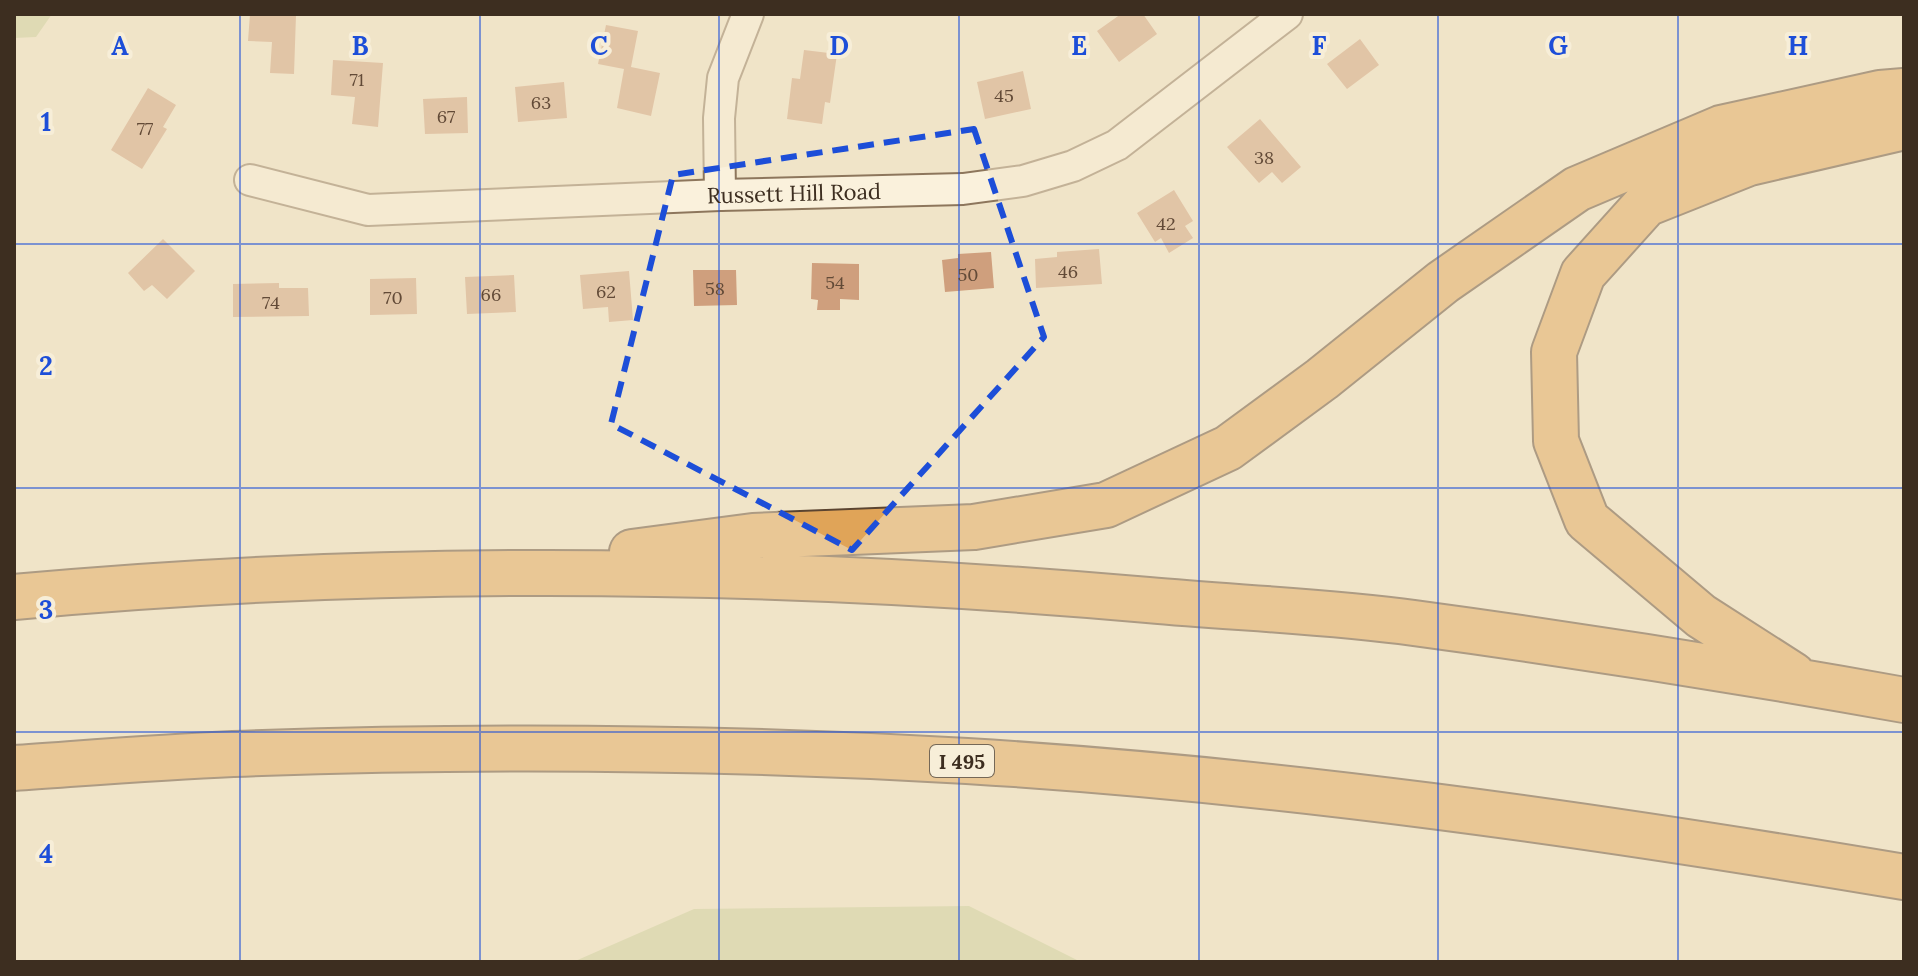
<svg xmlns="http://www.w3.org/2000/svg" width="1918" height="976" viewBox="0 0 1918 976" font-family="Lora,serif">
  <style>
    .green { fill: #c9cf9b }
    .building { fill: #cf9f7d }
    .lines { fill: none; stroke-linecap: round; stroke-linejoin: round }
    .street-casing { stroke: #8d765c; stroke-width: 34 }
    .highway-casing { stroke: #5b4430; stroke-width: 48 }
    .street { stroke: #faf1dc; stroke-width: 30 }
    .highway { stroke: #e0a458; stroke-width: 44 }
    .marked { fill: none; stroke: #1d4ed8; stroke-width: 6; stroke-dasharray: 16 10; stroke-linejoin: round }
    .grid { fill: none; stroke: #1d4ed8; stroke-width: 2; stroke-opacity: 0.55 }
    .labels { text-anchor: middle; dominant-baseline: central; stroke-width: 8; stroke-linejoin: round; paint-order: stroke }
    .number-label { font-size: 18px; fill: #624a37 }
    .shield { fill: #f7eed8; stroke: #756857; stroke-width: 2 }
    .shield-label { font-size: 20px; font-weight: bold; fill: #3d2e20 }
    .street-label { font-size: 22px; fill: #3d2e20; stroke: #f7eed8 }
    .grid-label { font-size: 26px; text-anchor: middle; font-weight: bold; fill: #1d4ed8; stroke: #f7eed8; stroke-width: 8; stroke-linejoin: round; paint-order: stroke }
  </style>
  <rect width="100%" height="100%" fill="#f0e4c8"/>
  <path class="green" d="M 14,14 L 52,14 L 36,37 L 14,38 Z
    M 969,906 L 1081,962 L 573,962 L 694,909 Z"/>
  <path class="building" d="M 250,14 L 296,15 L 294,74 L 270,73 L 272,42 L 248,41 Z
    M 1121,14 L 1143,14 L 1157,34 L 1119,62 L 1097,31 Z
    M 606,25 L 638,31 L 631,67 L 660,73 L 651,116 L 617,108 L 624,69 L 598,64 Z
    M 1360,39 L 1379,65 L 1347,89 L 1327,64 Z
    M 804,50 L 837,54 L 830,103 L 825,102 L 822,124 L 787,119 L 792,78 L 800,79 Z
    M 333,60 L 383,63 L 378,127 L 352,124 L 355,97 L 331,95 Z
    M 1023,71 L 1031,109 L 985,119 L 977,82 Z
    M 564,82 L 567,118 L 518,122 L 515,87 Z
    M 148,88 L 176,105 L 163,127 L 167,129 L 142,169 L 111,150 Z
    M 467,97 L 468,133 L 425,134 L 423,99 Z
    M 1260,119 L 1301,167 L 1282,183 L 1272,172 L 1259,183 L 1227,147 Z
    M 1174,190 L 1193,221 L 1185,226 L 1193,238 L 1169,253 L 1161,238 L 1155,242 L 1137,213 Z
    M 163,239 L 195,271 L 167,299 L 152,285 L 144,291 L 128,273 Z
    M 1099,249 L 1102,284 L 1036,288 L 1035,259 L 1057,257 L 1057,252 Z
    M 991,252 L 994,288 L 945,292 L 942,260 L 958,258 L 958,254 Z
    M 812,263 L 859,264 L 859,300 L 840,299 L 840,310 L 817,310 L 818,300 L 811,299 Z
    M 693,270 L 736,270 L 737,305 L 694,306 Z
    M 629,271 L 633,320 L 609,322 L 608,307 L 583,309 L 580,275 Z
    M 514,275 L 516,312 L 467,314 L 465,277 Z
    M 416,278 L 417,314 L 370,315 L 370,279 Z
    M 279,283 L 279,288 L 308,288 L 309,316 L 233,317 L 233,284 Z"/>
  <g class="lines">
    <defs>
      <g id="street">
        <path id="s1" d="M 250,180 L 368,210 L 720,195 L 963,189 L 1023,181 L 1073,166 L 1117,145 L 1287,14"/>
        <path d="M 720,195 L 719,118 L 723,78 L 748,14"/>
      </g>
      <path id="highway" d="M 632,552 L 753,536 L 974,527 L 1106,505 L 1228,448 L 1322,379 L 1443,282 L 1577,189 L 1721,128 L 1880,93 L 1904,91
        M 14,597 C 391,562 771,567 1148,600 C 1236,608 1326,611 1414,623 C 1577,645 1742,671 1904,700
        M 1793,675 L 1701,616 L 1587,520 L 1556,441 L 1554,352 L 1583,274 L 1646,204 L 1749,163 L 1904,127
        M 14,768 C 87,763 160,757 233,754 C 477,745 723,747 967,761 C 1281,780 1594,825 1904,877"/>
    </defs>
    <use href="#street" class="street-casing"/>
    <use href="#highway" class="highway-casing"/>
    <use href="#street" class="street"/>
    <use href="#highway" class="highway"/>
  </g>
  <path d="M0 0H1918V976H0ZM 974,129 L 1044,337 L 852,550 L 611,424 L 673,175 Z" fill="#f0e4c8" fill-opacity=".55" fill-rule="evenodd"/>
  <path class="marked" d="M 974,129 L 1044,337 L 852,550 L 611,424 L 673,175 Z"/>
  <path class="grid" d="M 240,14 L 240,962M 480,14 L 480,962M 719,14 L 719,962M 959,14 L 959,962M 1199,14 L 1199,962M 1438,14 L 1438,962M 1678,14 L 1678,962M 14,244 L 1904,244M 14,488 L 1904,488M 14,732 L 1904,732"/>
  <g class="labels">
    <g class="number-label">
      <text x="357" y="79">71</text>
      <text x="1004" y="95">45</text>
      <text x="541" y="102">63</text>
      <text x="446" y="116">67</text>
      <text x="145" y="128">77</text>
      <text x="1264" y="157">38</text>
      <text x="1166" y="223">42</text>
      <text x="1068" y="271">46</text>
      <text x="968" y="274">50</text>
      <text x="835" y="282">54</text>
      <text x="715" y="288">58</text>
      <text x="606" y="291">62</text>
      <text x="491" y="294">66</text>
      <text x="393" y="297">70</text>
      <text x="271" y="302">74</text>
    </g>
    <rect class="shield" x="930" y="745" width="64" height="32" rx="6"/>
    <g class="shield-label">
      <text x="962" y="761">I 495</text>
    </g>
    <g class="street-label">
      <text stroke="none"><textPath href="#s1" startOffset="548">Russett Hill Road</textPath></text>
    </g>
  </g>
  <g class="grid-label">
    <text x="120" y="55">A</text>
    <text x="360" y="55">B</text>
    <text x="599" y="55">C</text>
    <text x="839" y="55">D</text>
    <text x="1079" y="55">E</text>
    <text x="1319" y="55">F</text>
    <text x="1558" y="55">G</text>
    <text x="1798" y="55">H</text>
    <text x="46" y="131">1</text>
    <text x="46" y="375">2</text>
    <text x="46" y="619">3</text>
    <text x="46" y="863">4</text>
  </g>
  <rect width="1918" height="976" fill="none" stroke="#3d2e20" stroke-width="32"/>
</svg>
